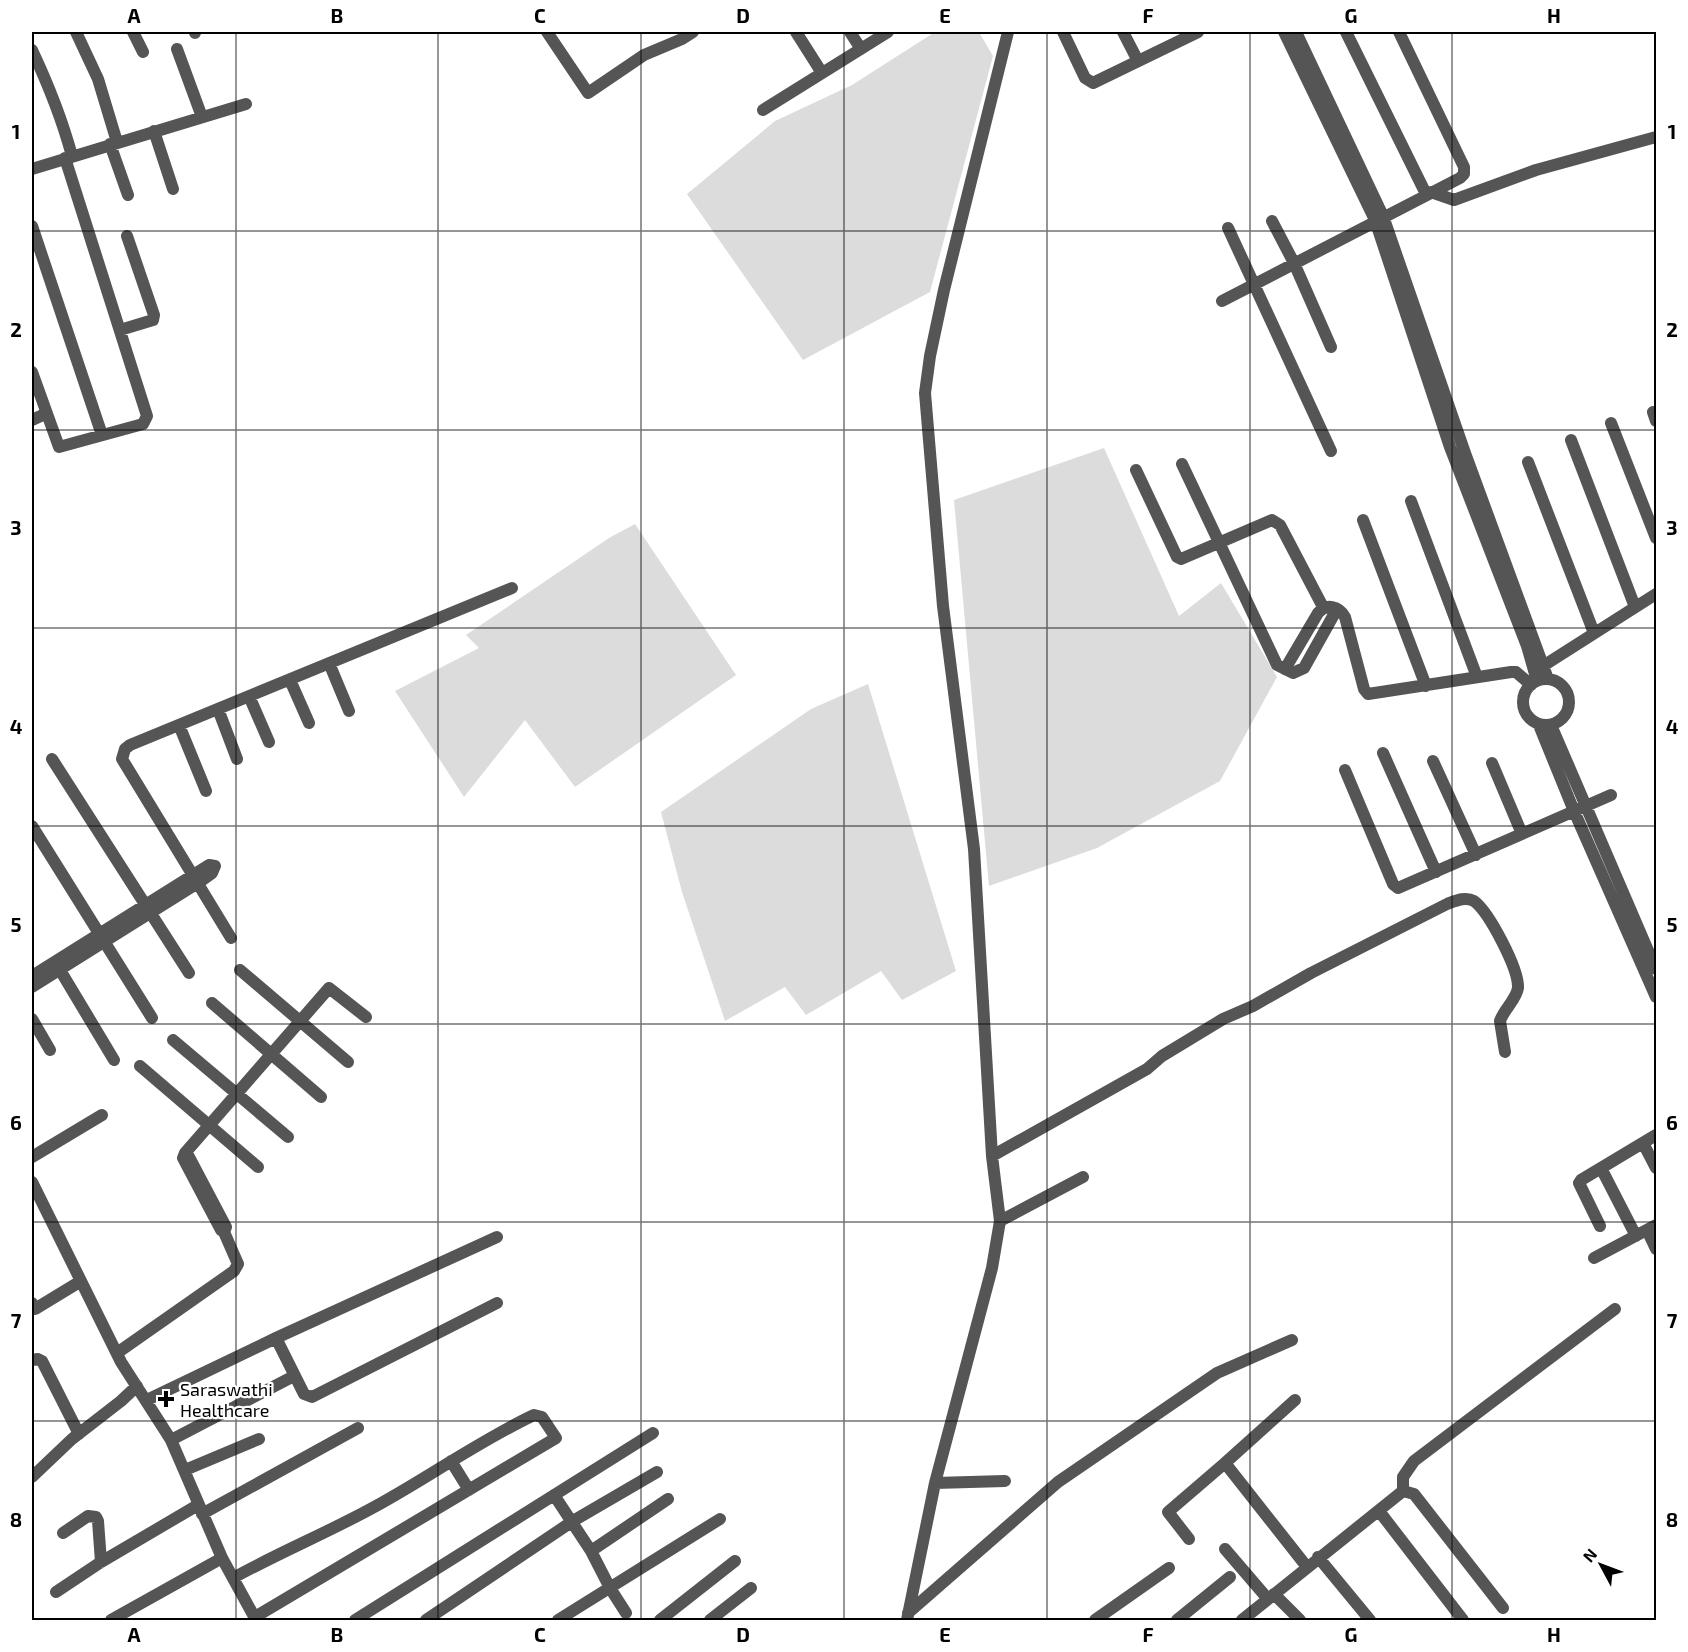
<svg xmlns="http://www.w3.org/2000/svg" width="1688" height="1652" viewBox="0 0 1688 1652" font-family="'Exo 2',sans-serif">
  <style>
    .green { fill: #dcdcdc }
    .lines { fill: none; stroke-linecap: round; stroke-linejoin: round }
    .minor { stroke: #555; stroke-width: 12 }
    .grid { fill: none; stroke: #000; stroke-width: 1.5; stroke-opacity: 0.55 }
    .poi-dot { fill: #000; stroke: #fff; stroke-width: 2 }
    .labels { text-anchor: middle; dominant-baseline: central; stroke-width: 4.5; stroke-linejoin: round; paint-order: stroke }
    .poi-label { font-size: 18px; fill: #000; stroke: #fff; text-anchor: start }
    .neatline { fill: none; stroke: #000; stroke-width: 2 }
    .grid-label { font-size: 20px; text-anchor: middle; font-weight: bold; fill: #000 }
  </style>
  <rect width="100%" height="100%" fill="#fff"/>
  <path class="green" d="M 935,32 L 979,32 L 993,56 L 930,292 L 803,360 L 687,194 L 775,121 L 852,85 Z
    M 1104,448 L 1179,616 L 1221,583 L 1277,677 L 1220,781 L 1097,848 L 989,886 L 954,500 Z
    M 635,524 L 736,675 L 575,787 L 525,720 L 464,797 L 395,691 L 479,648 L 466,635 L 609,538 Z
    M 868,684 L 956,971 L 902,1000 L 881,971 L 806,1015 L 785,987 L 725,1021 L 682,892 L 661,812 L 811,709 Z"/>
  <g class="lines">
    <path class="minor" d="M 76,32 L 98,79 L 117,142
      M 133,32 L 143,52
      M 195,32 L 195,33
      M 547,32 L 588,93 L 644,55 L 682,39 L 693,32
      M 796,32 L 822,73
      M 850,32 L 861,49
      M 1063,32 L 1085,78 L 1093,83 L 1198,32
      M 1123,32 L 1138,61
      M 1284,32 L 1375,220 L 1450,447 L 1527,646 L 1537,681
      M 1296,32 L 1383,216 L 1465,453 L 1548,679
      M 1346,32 L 1426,194
      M 177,49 L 202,117
      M 32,50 C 48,84 62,119 72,156
      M 763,110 L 888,32
      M 154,131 L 173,189
      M 110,144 L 128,195
      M 32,169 L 246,104
      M 1431,192 L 1454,200 L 1536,170 L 1656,137
      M 1272,221 L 1294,263 L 1331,347
      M 32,226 L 102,435
      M 1228,228 L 1331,451
      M 1222,301 L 1460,178 L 1464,174 L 1464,167 L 1399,32
      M 120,330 L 153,320 L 154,315 L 127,236
      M 32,372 L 59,447 L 143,424 L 147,416 L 65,158
      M 1653,412 L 1656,421
      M 32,420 L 45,414
      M 1611,423 L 1656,538
      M 1571,440 L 1635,607
      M 1528,462 L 1594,633
      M 1182,464 L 1277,665 L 1293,673 L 1304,668 L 1337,609
      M 1136,470 L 1177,557 L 1181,559 L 1272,520 L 1280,525 L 1323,607
      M 1411,501 L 1477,677
      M 1363,520 L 1426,686
      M 329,663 L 349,711
      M 1543,666 L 1656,594
      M 1285,669 L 1318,613 C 1326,603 1339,606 1345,617 L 1364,689 L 1368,694 L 1511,672 L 1516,672 L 1531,685
      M1523 702a23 23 0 1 1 46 0a23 23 0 1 1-46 0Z
      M 290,680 L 309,723
      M 249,696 L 269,742
      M 218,709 L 237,759
      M 179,725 L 206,791
      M 1539,725 L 1574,811 L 1656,997
      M 1551,725 L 1656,969
      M 1383,753 L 1436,872
      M 52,759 L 189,973
      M 1433,761 L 1476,855
      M 1492,763 L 1522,834
      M 1345,770 L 1393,884 L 1398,888 L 1611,795
      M 32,826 L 152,1018
      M 231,938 L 122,759 L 125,749 L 130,745 L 512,588
      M 57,965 L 114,1060
      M 240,970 L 348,1062
      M 32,976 L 209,865 L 215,866 L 212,873 L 198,883 L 32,987
      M 212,1003 L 321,1097
      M 32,1019 L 50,1050
      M 173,1040 L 288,1137
      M 140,1066 L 258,1167
      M 1643,1143 L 1656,1168
      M 185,1153 L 188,1155 L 226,1227 L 224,1232 L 221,1230 L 183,1158 L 185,1153 L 329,988 L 366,1017
      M 992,1156 L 1147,1069 L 1162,1056 L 1223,1019 L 1253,1006 L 1311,973 L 1447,904 C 1455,901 1465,896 1474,901 C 1489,912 1519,969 1518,988 C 1516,1000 1504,1009 1500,1021 L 1505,1052
      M 32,1157 L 102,1115
      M 1601,1168 L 1636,1236
      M 32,1182 L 121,1362 L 171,1440 L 222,1558 L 256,1620
      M 1000,1221 L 1083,1177
      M 1600,1226 L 1579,1183 L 1581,1180 L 1656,1135
      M 1647,1230 L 1656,1249
      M 1594,1258 L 1656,1225
      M 32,1303 L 35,1309 L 81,1281
      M 276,1338 L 304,1394 L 312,1397 L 497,1303
      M 117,1353 L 234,1271 L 238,1264 L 224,1232
      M 32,1360 L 38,1359 L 42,1361 L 79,1434
      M 147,1400 L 276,1338 L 497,1237
      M 1295,1400 L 1225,1463 L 1307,1567
      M 171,1440 L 294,1376
      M 451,1461 L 469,1490
      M 185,1470 L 259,1439
      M 32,1477 L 72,1439 L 121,1401 L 137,1386
      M 935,1483 L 1005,1481
      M 1403,1491 L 1403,1477 L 1414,1461 L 1615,1309
      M 554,1495 L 591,1551 L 610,1588 L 626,1613
      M 1379,1511 L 1463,1620
      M 202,1514 L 358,1428
      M 63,1533 L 88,1516 L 96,1517 L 98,1521 L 101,1562
      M 1189,1539 L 1168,1512 L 1225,1463
      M 1225,1549 L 1268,1599
      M 591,1551 L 668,1499
      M 1318,1557 L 1370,1620
      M 233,1578 C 280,1552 329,1532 376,1506 C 429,1477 479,1441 534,1415 L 542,1417 L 556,1438 L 255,1617
      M 56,1592 L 101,1562 L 198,1505
      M 1274,1594 L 1300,1620
      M 908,1613 L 1058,1482 L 1217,1373 L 1292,1340
      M 111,1620 L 222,1558
      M 355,1620 L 653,1433
      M 426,1620 L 573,1521 L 657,1472
      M 558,1620 L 720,1519
      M 660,1620 L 735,1561
      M 710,1620 L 751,1588
      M 907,1620 L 935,1483 L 992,1268 L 1000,1221 L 992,1156 L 974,849 L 943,606 L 925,393 L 930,356 L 944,290 L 1008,32
      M 1095,1620 L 1169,1568
      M 1177,1620 L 1230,1577
      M 1242,1620 L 1403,1491 L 1414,1494 L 1503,1608"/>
  </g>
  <path class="grid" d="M 236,32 L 236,1620M 438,32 L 438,1620M 641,32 L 641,1620M 844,32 L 844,1620M 1047,32 L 1047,1620M 1250,32 L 1250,1620M 1452,32 L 1452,1620M 32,231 L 1656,231M 32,430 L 1656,430M 32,628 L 1656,628M 32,826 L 1656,826M 32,1024 L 1656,1024M 32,1222 L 1656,1222M 32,1421 L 1656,1421"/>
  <path class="poi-dot" d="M163 1390h6v6h6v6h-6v6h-6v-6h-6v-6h6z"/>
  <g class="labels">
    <g class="poi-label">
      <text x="180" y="1389">Saraswathi<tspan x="180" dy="21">Healthcare</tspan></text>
    </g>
  </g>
  <rect width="1688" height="1652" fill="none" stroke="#ffffff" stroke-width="66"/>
  <g transform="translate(1601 1565) rotate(311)" stroke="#ffffff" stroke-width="4.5" paint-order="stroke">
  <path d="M0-4.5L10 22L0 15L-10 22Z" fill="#000000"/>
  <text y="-9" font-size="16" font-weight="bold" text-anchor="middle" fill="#000000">N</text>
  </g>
  <rect x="33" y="33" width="1622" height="1586" class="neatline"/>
  <g class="grid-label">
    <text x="134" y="23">A</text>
    <text x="337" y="23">B</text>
    <text x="540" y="23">C</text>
    <text x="743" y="23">D</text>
    <text x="945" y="23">E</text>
    <text x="1148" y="23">F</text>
    <text x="1351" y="23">G</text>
    <text x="1554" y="23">H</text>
    <text x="16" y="139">1</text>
    <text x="1672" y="139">1</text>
    <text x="16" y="337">2</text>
    <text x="1672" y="337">2</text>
    <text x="16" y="535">3</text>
    <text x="1672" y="535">3</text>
    <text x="16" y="734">4</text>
    <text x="1672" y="734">4</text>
    <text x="16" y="932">5</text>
    <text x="1672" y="932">5</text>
    <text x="16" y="1130">6</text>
    <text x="1672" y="1130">6</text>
    <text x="16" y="1328">7</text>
    <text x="1672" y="1328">7</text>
    <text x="16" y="1527">8</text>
    <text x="1672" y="1527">8</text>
    <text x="134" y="1642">A</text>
    <text x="337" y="1642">B</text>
    <text x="540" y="1642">C</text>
    <text x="743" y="1642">D</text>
    <text x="945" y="1642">E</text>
    <text x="1148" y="1642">F</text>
    <text x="1351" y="1642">G</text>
    <text x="1554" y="1642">H</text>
  </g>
</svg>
